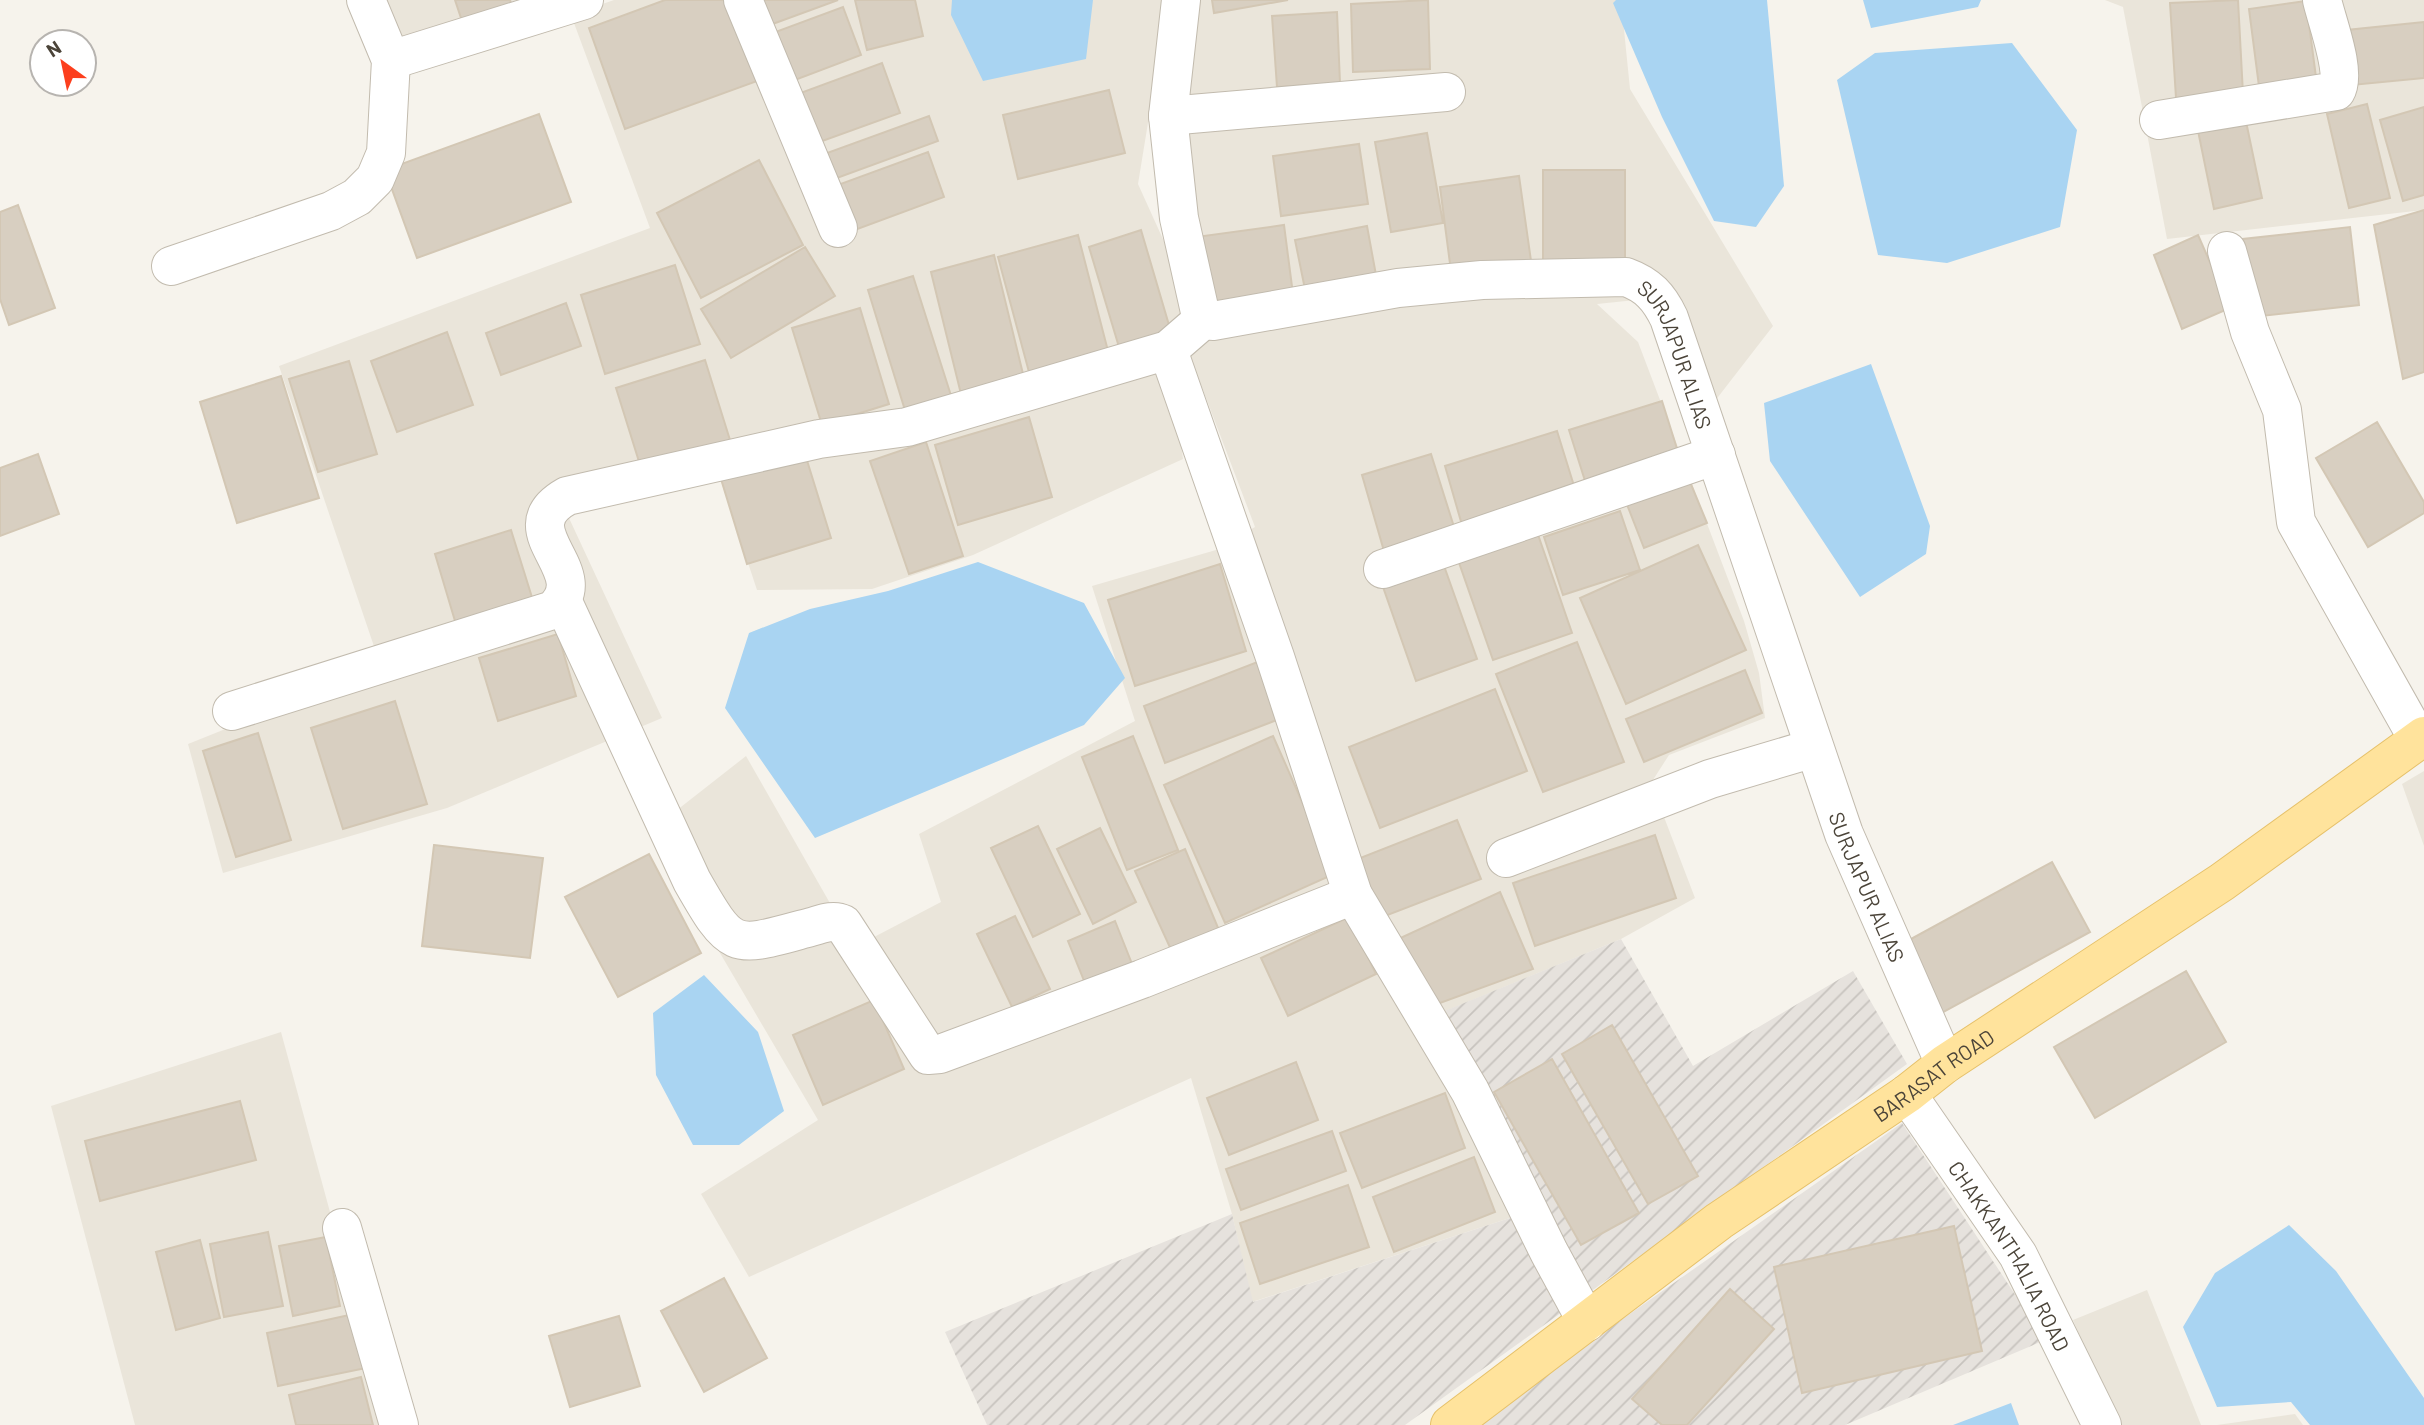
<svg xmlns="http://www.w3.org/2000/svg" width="2424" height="1425" viewBox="0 0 2424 1425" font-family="Barlow,sans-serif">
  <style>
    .residential { fill: #eae5da }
    .industrial { fill: url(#industrial-furrows) }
    .water { fill: #a9d4f2 }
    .building { fill: #d8cfc1; stroke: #d3c7b4; stroke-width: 2 }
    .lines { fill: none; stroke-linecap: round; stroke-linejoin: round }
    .minor-casing { stroke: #c2bbae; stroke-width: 40 }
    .major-casing { stroke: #e6c16a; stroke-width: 40 }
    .minor { stroke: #fff; stroke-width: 38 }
    .major { stroke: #ffe39c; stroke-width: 38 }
    .labels { text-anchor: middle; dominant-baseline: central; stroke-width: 7; stroke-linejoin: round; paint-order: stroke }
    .street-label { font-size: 21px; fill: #4b4439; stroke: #fff }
  </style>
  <defs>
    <pattern id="industrial-furrows" width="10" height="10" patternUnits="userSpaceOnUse" patternTransform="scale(1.75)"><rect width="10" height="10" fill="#e6e2dd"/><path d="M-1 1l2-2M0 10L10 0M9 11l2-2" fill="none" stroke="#c7c3be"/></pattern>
  </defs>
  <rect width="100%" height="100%" fill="#f6f3ec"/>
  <path class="residential" d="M 358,0 L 576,0 L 385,70 Z
    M 614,0 L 1168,0 L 1138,184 L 1186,290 L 1186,0 L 1621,0 L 1630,89 L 1773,326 L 1701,419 L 1655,298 L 1597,304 L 1638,342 L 1744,621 L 1759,673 L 1765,718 L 1669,755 L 1651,783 L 1695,898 L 1621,939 L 1426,1019 L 1519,1215 L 1252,1302 L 1232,1214 L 1191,1078 L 749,1277 L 701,1194 L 818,1120 L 649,832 L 746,756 L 855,947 L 941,902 L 919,834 L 1135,721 L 1092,586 L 1216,550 L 1255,527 L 1189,353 L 1214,337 L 1295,326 L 1188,334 L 1171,372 L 1183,459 L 973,555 L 872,589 L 757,590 L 712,454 L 562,503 L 662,718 L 447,808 L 223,873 L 188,744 L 381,667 L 279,366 L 650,228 L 571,15 Z
    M 2105,0 L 2424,0 L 2424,210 L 2167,239 L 2123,7 Z
    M 2424,771 L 2424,846 L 2402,784 Z
    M 281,1032 L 388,1425 L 135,1425 L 51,1106 Z
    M 2147,1290 L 2201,1425 L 2118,1425 L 2073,1320 Z
    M 2295,1414 L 2303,1425 L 2217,1425 Z"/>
  <path class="industrial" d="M 1621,939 L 1693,1066 L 1853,971 L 1907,1064 L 1405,1425 L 987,1425 L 945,1332 L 1232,1214 L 1253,1302 L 1519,1215 L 1425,1019 Z
    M 1902,1123 L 2045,1340 L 1845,1425 L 1479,1425 L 1584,1346 Z"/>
  <path class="water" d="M 952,0 L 1093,0 L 1086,59 L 983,81 L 951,15 Z
    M 1616,0 L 1767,0 L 1784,186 L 1756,227 L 1714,221 L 1662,117 L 1613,3 Z
    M 1863,0 L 1981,0 L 1978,7 L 1871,28 Z
    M 2012,43 L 2077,130 L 2060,227 L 1947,263 L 1878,255 L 1837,80 L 1875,53 Z
    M 1871,364 L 1930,526 L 1926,554 L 1860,597 L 1770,461 L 1764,403 Z
    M 978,562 L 1084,603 L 1125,678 L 1084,725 L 815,838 L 725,708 L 749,633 L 810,609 L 888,591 Z
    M 704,975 L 758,1032 L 784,1111 L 739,1145 L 693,1145 L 656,1075 L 653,1013 Z
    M 2289,1225 L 2336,1271 L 2424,1398 L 2424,1425 L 2310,1425 L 2291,1402 L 2217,1407 L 2183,1327 L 2215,1273 Z
    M 2011,1403 L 2019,1425 L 1953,1425 Z"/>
  <path class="building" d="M 455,0 L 510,0 L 512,6 L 463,24 Z
    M 665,0 L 731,0 L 760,80 L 625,129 L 589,28 Z
    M 750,0 L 838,0 L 759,29 Z
    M 855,0 L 915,0 L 923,36 L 867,50 Z
    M 1212,0 L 1288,0 L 1214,13 Z
    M 1428,0 L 1430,69 L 1353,72 L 1351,4 Z
    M 2238,0 L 2243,94 L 2176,98 L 2170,3 Z
    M 2306,1 L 2317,85 L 2260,94 L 2249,9 Z
    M 843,7 L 861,55 L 787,83 L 770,34 Z
    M 1337,12 L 1340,83 L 1277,87 L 1272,16 Z
    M 2424,22 L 2424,78 L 2352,85 L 2347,30 Z
    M 882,63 L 900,113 L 814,144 L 795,95 Z
    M 1109,90 L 1125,153 L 1018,179 L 1003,115 Z
    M 2367,104 L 2390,198 L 2349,208 L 2327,114 Z
    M 2424,107 L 2424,195 L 2403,201 L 2380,120 Z
    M 2244,112 L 2262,198 L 2214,209 L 2196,121 Z
    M 539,114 L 571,202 L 417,258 L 385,170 Z
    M 929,116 L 938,141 L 826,182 L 816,157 Z
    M 1427,133 L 1443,223 L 1391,232 L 1375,142 Z
    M 1359,144 L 1368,204 L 1281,216 L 1273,156 Z
    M 928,152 L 944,197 L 852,231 L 835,186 Z
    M 759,160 L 803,245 L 701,298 L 657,213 Z
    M 1543,170 L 1625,170 L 1625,273 L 1543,273 Z
    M 1519,176 L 1532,268 L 1452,279 L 1440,187 Z
    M 18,205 L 55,308 L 9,325 L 0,299 L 0,212 Z
    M 2424,210 L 2424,372 L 2403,379 L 2374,225 Z
    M 1284,225 L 1294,302 L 1206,314 L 1196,237 Z
    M 1367,226 L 1378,286 L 1307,299 L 1295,240 Z
    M 2350,227 L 2359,305 L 2252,317 L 2243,239 Z
    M 1141,230 L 1174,342 L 1122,357 L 1089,247 Z
    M 1078,235 L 1108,351 L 1029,372 L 998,257 Z
    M 2198,235 L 2230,308 L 2182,329 L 2154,255 Z
    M 805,247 L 835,296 L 731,358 L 701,309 Z
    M 994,255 L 1024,378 L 961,394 L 931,272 Z
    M 675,265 L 700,344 L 605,374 L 581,295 Z
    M 913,276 L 954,405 L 908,420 L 868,290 Z
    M 566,303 L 581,346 L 501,375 L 486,333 Z
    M 860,308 L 889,404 L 822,425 L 792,328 Z
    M 447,332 L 473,405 L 397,432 L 371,361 Z
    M 705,360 L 730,440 L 641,468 L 616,388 Z
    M 349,361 L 377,454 L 318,472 L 289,379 Z
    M 281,376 L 319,498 L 237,523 L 200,402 Z
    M 1662,401 L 1679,455 L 1586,484 L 1569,430 Z
    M 1029,417 L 1052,497 L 958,525 L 935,445 Z
    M 2377,422 L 2424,502 L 2424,513 L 2368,547 L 2316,458 Z
    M 1557,431 L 1575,489 L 1462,525 L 1445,466 Z
    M 926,442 L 963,556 L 909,574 L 870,461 Z
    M 38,454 L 59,514 L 0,536 L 0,468 Z
    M 805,454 L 831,538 L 747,564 L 721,479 Z
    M 1431,454 L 1455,530 L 1384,551 L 1362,475 Z
    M 1688,477 L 1707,523 L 1644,548 L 1626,502 Z
    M 1620,511 L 1640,570 L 1563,595 L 1544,537 Z
    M 1535,526 L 1572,633 L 1493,660 L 1456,554 Z
    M 511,530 L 535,607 L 458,631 L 435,554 Z
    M 1698,545 L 1746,650 L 1626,704 L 1580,598 Z
    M 1443,563 L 1477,659 L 1416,681 L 1382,584 Z
    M 1220,564 L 1246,651 L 1135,686 L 1108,600 Z
    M 558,634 L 576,696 L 498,721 L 479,658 Z
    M 1577,642 L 1624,762 L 1543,792 L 1496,674 Z
    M 1260,661 L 1282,718 L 1165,763 L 1144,706 Z
    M 1745,670 L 1762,713 L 1644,762 L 1626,719 Z
    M 1495,689 L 1527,771 L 1380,828 L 1349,747 Z
    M 395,701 L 427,804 L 343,829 L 311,728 Z
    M 258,733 L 291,840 L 236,857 L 203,751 Z
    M 1133,736 L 1178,850 L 1127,870 L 1082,757 Z
    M 1273,736 L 1334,874 L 1225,923 L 1164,785 Z
    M 1457,820 L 1481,879 L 1372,921 L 1350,862 Z
    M 1038,826 L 1080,914 L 1033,937 L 991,848 Z
    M 1100,828 L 1136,902 L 1093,924 L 1057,849 Z
    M 1655,835 L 1676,898 L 1535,946 L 1513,883 Z
    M 434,845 L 543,858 L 530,958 L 422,946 Z
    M 1185,849 L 1221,935 L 1173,954 L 1135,871 Z
    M 649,854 L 701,953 L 618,997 L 565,897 Z
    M 2052,862 L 2090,932 L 1938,1015 L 1900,945 Z
    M 1500,892 L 1533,969 L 1429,1007 L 1394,941 Z
    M 1015,916 L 1050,989 L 1012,1007 L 977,934 Z
    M 1349,917 L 1376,974 L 1288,1016 L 1261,958 Z
    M 1115,921 L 1134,969 L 1087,988 L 1068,941 Z
    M 2186,971 L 2226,1042 L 2095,1118 L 2054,1047 Z
    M 874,1000 L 904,1069 L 823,1105 L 793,1035 Z
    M 1612,1025 L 1698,1176 L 1648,1204 L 1562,1054 Z
    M 1552,1059 L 1639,1213 L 1581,1245 L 1494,1092 Z
    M 1296,1062 L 1318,1120 L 1229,1155 L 1207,1098 Z
    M 1445,1093 L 1465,1148 L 1362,1188 L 1340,1133 Z
    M 240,1101 L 256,1160 L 100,1201 L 85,1141 Z
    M 1332,1131 L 1346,1171 L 1241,1210 L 1226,1169 Z
    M 1474,1157 L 1495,1212 L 1394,1252 L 1373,1197 Z
    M 1348,1185 L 1369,1247 L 1260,1284 L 1240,1223 Z
    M 1954,1226 L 1982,1351 L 1802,1393 L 1774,1267 Z
    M 268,1232 L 283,1306 L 224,1317 L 210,1244 Z
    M 326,1237 L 340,1306 L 293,1316 L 279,1246 Z
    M 200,1240 L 220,1318 L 176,1330 L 156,1252 Z
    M 724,1278 L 767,1358 L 704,1392 L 661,1311 Z
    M 1730,1289 L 1774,1329 L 1687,1425 L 1662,1425 L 1632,1399 Z
    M 354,1314 L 366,1368 L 278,1386 L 267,1333 Z
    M 619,1316 L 640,1386 L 570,1407 L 549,1336 Z
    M 361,1377 L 373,1425 L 296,1425 L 289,1395 Z"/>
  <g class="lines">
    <defs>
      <g id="minor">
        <path d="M 743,0 L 838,228"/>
        <path id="s1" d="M 1181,0 L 1168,116 L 1179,218 L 1200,312 L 1205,318 L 1213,321 L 1398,288 L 1482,280 L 1626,277 C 1648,285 1659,297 1669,318 L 1844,834 L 1945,1064"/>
        <path d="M 391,60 L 584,0"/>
        <path d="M 1168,116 L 1446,92"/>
        <path d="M 2159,120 L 2336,91 C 2347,73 2327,22 2322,0"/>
        <path d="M 2227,251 L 2250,332 L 2282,410 L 2296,522 L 2418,739"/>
        <path d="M 171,266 L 331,211 L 357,197 L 375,179 L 386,153 L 391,60 L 366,0"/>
        <path d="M 1168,350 L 1275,657 L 1353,895 L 1470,1091 L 1549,1252 L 1587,1322"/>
        <path d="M 1383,569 L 1716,455"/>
        <path d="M 563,602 L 692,881 C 733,953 733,948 811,927 C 822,924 833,919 843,924 L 928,1055 L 940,1054 L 1142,979 L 1353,895"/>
        <path d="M 232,711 L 553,610 C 598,571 505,531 567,496 L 819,439 L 907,427 L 1168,350 L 1205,318"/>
        <path d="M 1506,858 L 1710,779 L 1814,748"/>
        <path id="s2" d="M 1907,1094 L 2018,1255 L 2102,1425"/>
        <path d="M 342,1228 L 399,1425"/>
      </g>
      <g id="major">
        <path id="s3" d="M 1450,1425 L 1719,1221 L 1907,1094 L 1945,1064 L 2222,882 L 2424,736"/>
      </g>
    </defs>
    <use href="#minor" class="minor-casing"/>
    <use href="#major" class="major-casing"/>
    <use href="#minor" class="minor"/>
    <use href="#major" class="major"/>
  </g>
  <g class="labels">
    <g class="street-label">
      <text stroke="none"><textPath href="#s1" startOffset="845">SURJAPUR ALIAS</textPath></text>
      <text stroke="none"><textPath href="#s1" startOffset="1412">SURJAPUR ALIAS</textPath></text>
      <text stroke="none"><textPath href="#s3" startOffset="597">BARASAT ROAD</textPath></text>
      <text stroke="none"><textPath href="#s2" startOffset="192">CHAKKANTHALIA ROAD</textPath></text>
    </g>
  </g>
  <g transform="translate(63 63) rotate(327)"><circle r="33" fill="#ffffff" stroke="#b7b4b0" stroke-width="2"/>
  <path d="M0-5L12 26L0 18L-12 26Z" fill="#fc3f1d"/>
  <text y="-10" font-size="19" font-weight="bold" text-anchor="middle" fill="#4b4439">N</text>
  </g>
</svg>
